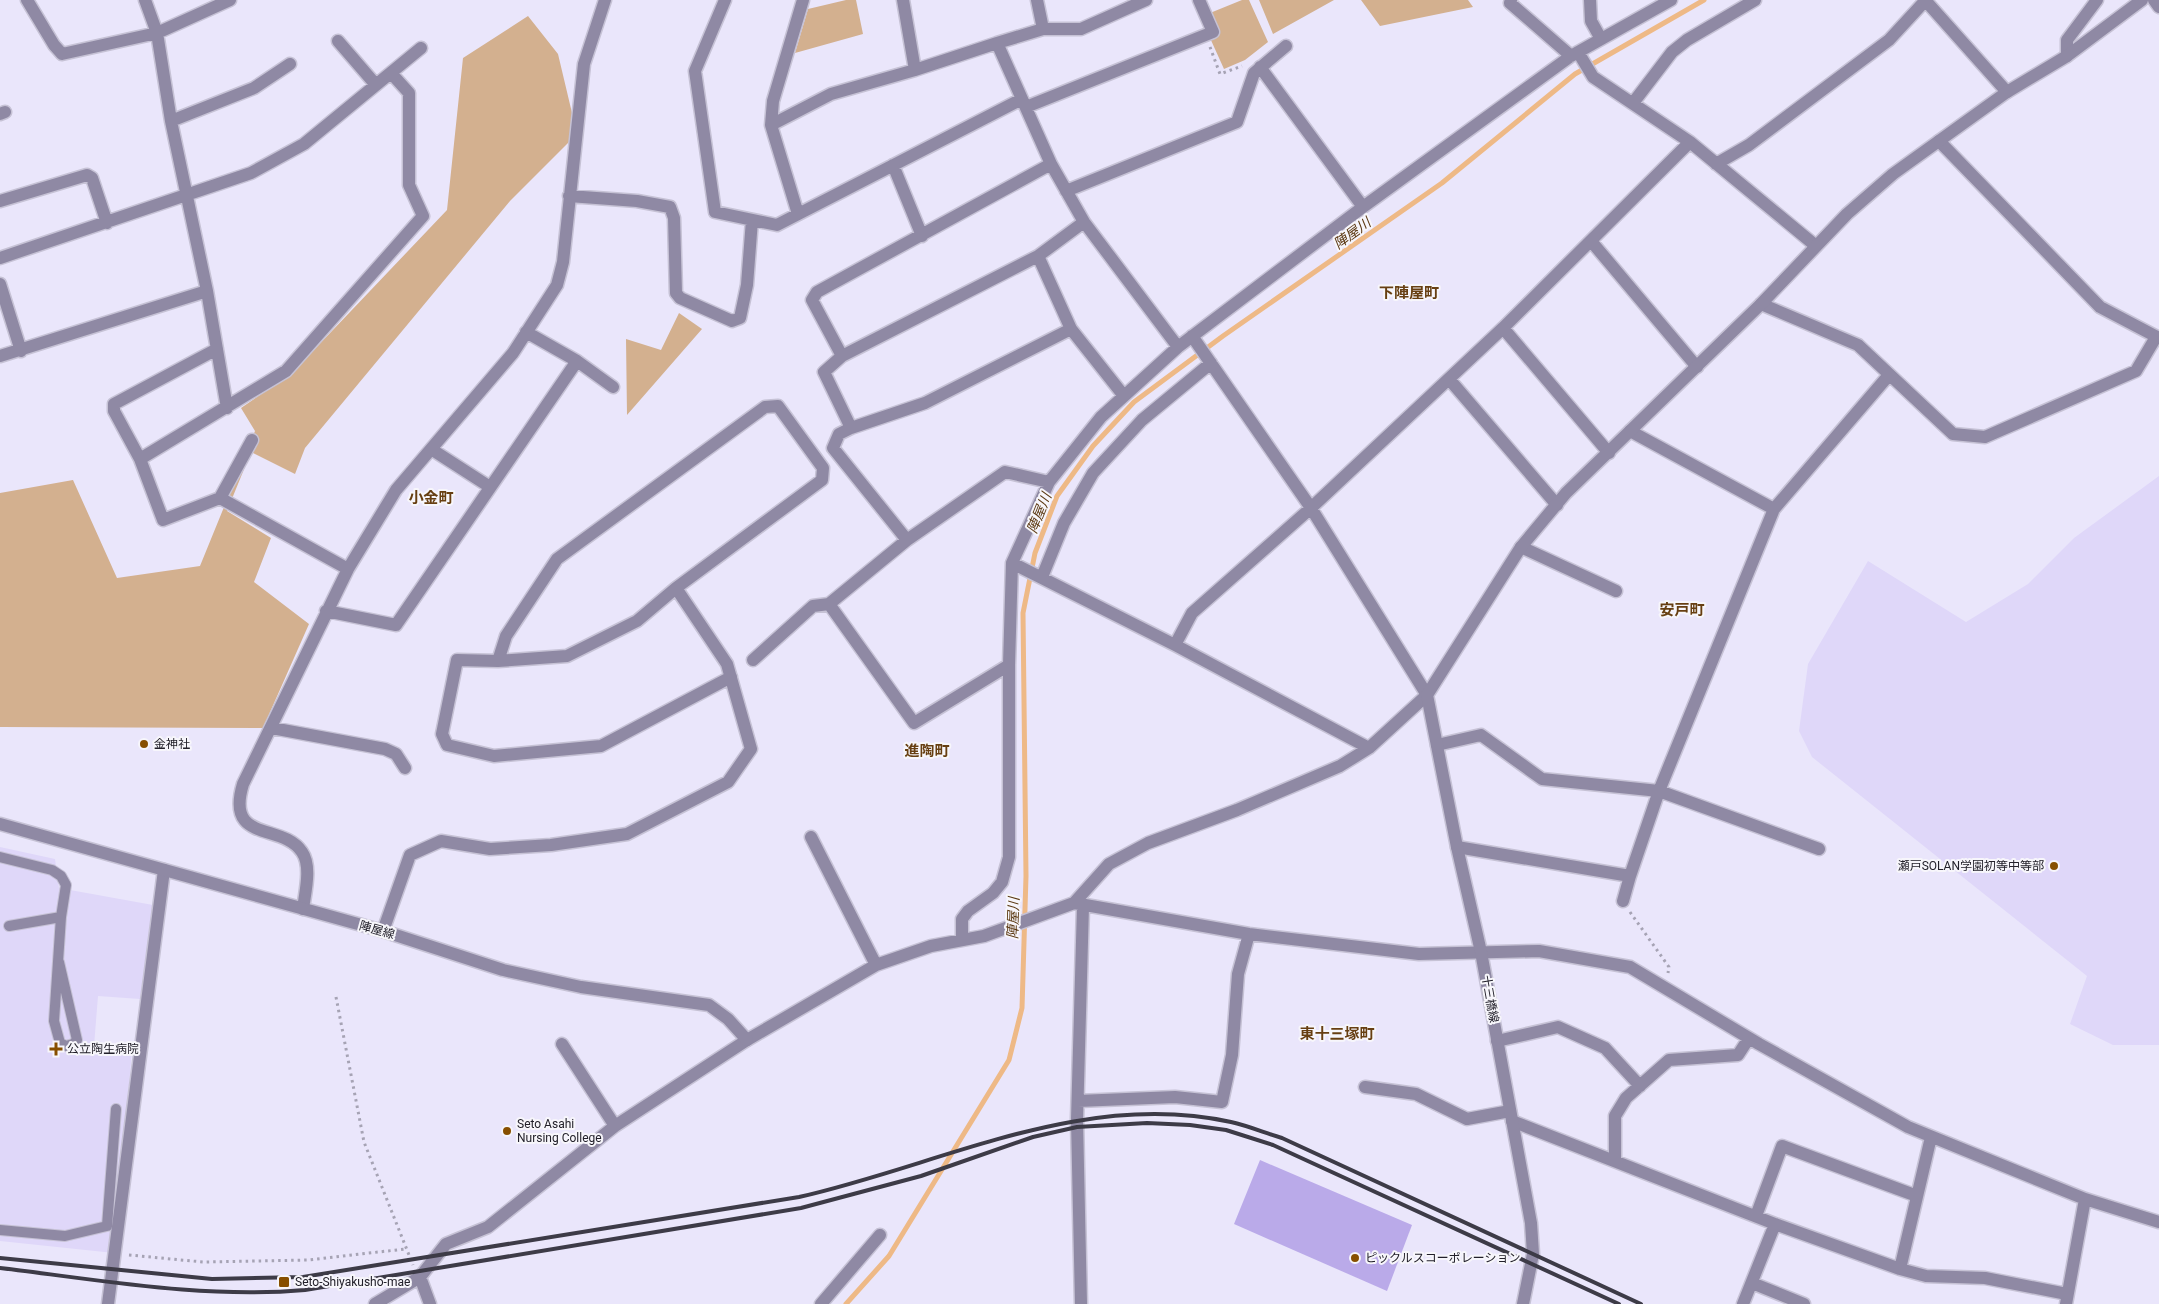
<svg xmlns="http://www.w3.org/2000/svg" width="2159" height="1304" viewBox="0 0 2159 1304" font-family="Roboto,'Noto Sans JP',sans-serif">
  <style>
    .built { fill: #dfd7f9 }
    .green { fill: #d3b08f }
    .lines { fill: none; stroke-linecap: round; stroke-linejoin: round }
    .stream { stroke: #eeb986; stroke-width: 5 }
    .building { fill: #baaae9 }
    .service-casing { stroke: #c6c2d5; stroke-width: 12 }
    .minor-casing { stroke: #c6c2d5; stroke-width: 15 }
    .tertiary-casing { stroke: #c6c2d5; stroke-width: 15 }
    .path { stroke: #a6a3b4; stroke-width: 3; stroke-dasharray: 2.5 4; stroke-linecap: butt }
    .service { stroke: #8f89a4; stroke-width: 10 }
    .minor { stroke: #8f89a4; stroke-width: 12 }
    .tertiary { stroke: #8f89a4; stroke-width: 12 }
    .rail { stroke: #3d3b47; stroke-width: 4 }
    .poi-dot { fill: #874f00; stroke: #f7f6fb; stroke-width: 2 }
    .labels { text-anchor: middle; dominant-baseline: central; stroke-width: 4; stroke-linejoin: round; paint-order: stroke }
    .poi-label { font-size: 12px; fill: #22202a; stroke: #f7f6fb; text-anchor: start }
    .street-label { font-size: 12px; fill: #22202a; stroke: #f7f6fb }
    .water-label { font-size: 14px; font-style: italic; fill: #5b3811; stroke: #f7f6fb }
    .quarter-label { font-size: 15px; font-weight: bold; fill: #673f12; stroke: #f7f6fb }
  </style>
  <rect width="100%" height="100%" fill="#eae6fb"/>
  <path class="built" d="M 2159,476 L 2159,1045 L 2113,1045 L 2070,1024 L 2087,976 L 1812,757 L 1799,731 L 1808,664 L 1868,561 L 1966,622 L 2028,584 L 2074,538 Z
    M 0,847 L 55,859 L 59,888 L 153,905 L 140,999 L 98,996 L 94,1046 L 132,1051 L 114,1253 L 0,1241 Z"/>
  <path class="green" d="M 846,0 L 856,0 L 863,34 L 795,53 L 808,9 Z
    M 1242,0 L 1249,0 L 1268,42 L 1245,60 L 1224,69 L 1210,38 L 1210,13 Z
    M 1259,0 L 1334,0 L 1273,34 Z
    M 1361,0 L 1468,0 L 1473,7 L 1380,26 Z
    M 528,16 L 558,54 L 577,134 L 510,201 L 305,448 L 295,474 L 251,452 L 227,511 L 271,538 L 254,582 L 309,624 L 263,728 L 0,727 L 0,493 L 73,480 L 117,578 L 200,566 L 255,431 L 241,408 L 292,373 L 447,210 L 463,58 Z
    M 679,313 L 702,329 L 627,415 L 626,339 L 661,350 Z"/>
  <g class="lines">
    <path class="stream" d="M 846,1304 L 889,1256 L 1009,1060 L 1022,1008 L 1026,876 L 1023,613 L 1035,553 L 1057,496 L 1093,446 L 1134,402 L 1223,336 L 1442,183 L 1575,74 L 1704,0"/>
  </g>
  <path class="building" d="M 1260,1160 L 1412,1225 L 1387,1291 L 1234,1224 Z"/>
  <g class="lines">
    <defs>
      <path id="service" d="M 0,857 L 52,870 L 61,876 L 66,885 L 61,917 L 54,1021 L 60,1043 L 66,1046 L 73,1044 L 77,1040 L 59,962
        M 9,926 L 61,917
        M 0,1230 L 65,1236 L 107,1226 L 116,1109"/>
      <path id="minor" d="M 27,0 L 54,45 L 62,54 L 157,33 L 230,0
        M 145,0 L 157,33 L 171,121 L 207,291 L 227,408
        M 725,0 L 695,71 L 715,212 L 777,225 L 1022,99
        M 903,0 L 915,70 L 997,43 L 1051,164 L 1084,222 L 1178,347
        M 1037,0 L 1043,29
        M 1511,0 L 1510,3 L 1571,56
        M 1590,0 L 1591,21 L 1601,39
        M 1925,0 L 2007,92
        M 2154,0 L 2159,7
        M 338,41 L 376,85
        M 997,43 L 1043,29 L 1081,29 L 1146,0
        M 1578,52 L 1593,77 L 1690,142 L 1816,246
        M 2067,56 L 2067,40 L 2097,0
        M 1260,67 L 1363,207
        M 1633,103 L 1672,52 L 1687,40 L 1755,0
        M 1026,107 L 1213,32 L 1199,0
        M 0,114 L 5,112
        M 171,121 L 254,88 L 290,64
        M 771,125 L 831,94 L 915,70
        M 1939,141 L 2100,307 L 2159,338
        M 1716,164 L 1749,145 L 1889,40 L 1925,1
        M 893,165 L 922,236
        M 1066,191 L 1237,122 L 1254,73 L 1286,46
        M 569,196 L 637,201 L 670,207 L 674,218 L 676,293 L 680,298 L 732,321 L 740,318 L 747,285 L 752,220
        M 0,201 L 87,175 L 92,178 L 107,223
        M 798,214 L 771,125 L 773,101 L 803,0
        M 1591,241 L 1697,367
        M 1038,256 L 1071,329 L 1124,396
        M 0,258 L 251,173 L 304,144 L 421,48
        M 0,284 L 21,351
        M 1761,304 L 1858,345 L 1953,434 L 1985,437 L 2136,371 L 2156,337
        M 1503,328 L 1609,453
        M 526,332 L 577,361 L 613,387
        M 0,356 L 207,291
        M 842,356 L 812,300 L 817,292 L 1051,164
        M 1449,379 L 1557,505
        M 851,428 L 925,403 L 1071,329
        M 1630,431 L 1774,509
        M 252,440 L 220,498 L 348,569
        M 431,449 L 490,487
        M 140,459 L 114,411 L 114,404 L 217,349
        M 1049,482 L 1005,472 L 907,540 L 833,448 L 839,434 L 851,428 L 824,372 L 842,356 L 1038,256 L 1084,222
        M 220,498 L 163,520 L 140,459 L 286,371 L 423,216 L 409,185 L 409,93 L 391,73
        M 1521,547 L 1616,591
        M 1012,563 L 1175,645 L 1369,748
        M 1042,577 L 1064,523 L 1093,473 L 1142,420 L 1211,363
        M 829,604 L 914,723 L 1009,665
        M 326,611 L 396,625 L 577,361
        M 1175,645 L 1192,613 L 1311,508 L 1503,328 L 1690,142
        M 753,660 L 813,606 L 829,604 L 907,540
        M 498,661 L 506,636 L 557,559 L 765,407 L 778,406 L 823,468 L 822,480 L 676,588 L 637,621 L 567,656 L 498,661 L 457,660 L 442,734 L 447,745 L 494,756 L 601,746 L 731,677
        M 272,728 L 385,749 L 396,754 L 405,768
        M 1437,745 L 1481,735 L 1542,779 L 1659,791 L 1819,849
        M 811,837 L 876,965
        M 1457,847 L 1630,876 L 1659,791 L 1774,509 L 1889,375
        M 1623,901 L 1630,876
        M 1074,903 L 1249,934 L 1419,954 L 1539,951 L 1630,967 L 1759,1044 L 1908,1127 L 2085,1199 L 2159,1222
        M 303,909 C 305,893 312,866 302,852 C 282,822 225,844 243,784 L 348,569 L 396,490 L 513,353 L 557,285 L 563,262 L 584,64 L 605,0
        M 383,931 L 410,855 L 441,841 L 490,849 L 551,845 L 627,834 L 728,782 L 751,749 L 727,664 L 676,588
        M 962,940 L 962,919 L 968,911 L 993,893 L 1002,882 L 1009,857 L 1009,665 L 1012,563 L 1049,482 L 1101,417 L 1178,347 L 1363,207 L 1571,56 L 1671,0
        M 1497,1041 L 1558,1027 L 1605,1048 L 1640,1086
        M 562,1044 L 615,1126
        M 1365,1087 L 1416,1094 L 1467,1119 L 1510,1111
        M 1078,1101 L 1175,1097 L 1222,1102 L 1232,1055 L 1238,974 L 1249,934
        M 1512,1121 L 1775,1224 L 1900,1269 L 1926,1276 L 1985,1278 L 2067,1294
        M 1615,1160 L 1615,1116 L 1626,1098 L 1669,1060 L 1738,1055 L 1749,1038
        M 1756,1216 L 1782,1146 L 1917,1196
        M 1900,1269 L 1931,1137
        M 420,1277 L 430,1304
        M 1752,1283 L 1804,1304
        M 108,1304 L 164,870
        M 375,1304 L 420,1277 L 446,1244 L 488,1227 L 615,1126 L 747,1040 L 876,965 L 931,946 L 984,936 L 1074,903 L 1109,864 L 1148,843 L 1237,810 L 1340,766 L 1369,748 L 1427,695 L 1311,508 L 1192,336
        M 821,1304 L 880,1235
        M 1081,1304 L 1077,1120 L 1083,906
        M 1743,1304 L 1775,1224
        M 2066,1304 L 2085,1199"/>
      <path id="tertiary" d="M 0,824 L 383,931 L 503,970 L 581,987 L 709,1005 L 728,1019 L 747,1040
        M 1523,1304 L 1533,1254 L 1531,1223 L 1481,952 L 1457,847 L 1427,695 L 1521,547 L 1566,493 L 1761,304 L 1847,214 L 1893,174 L 2007,92 L 2067,56 L 2142,0"/>
    </defs>
    <use href="#service" class="service-casing"/>
    <use href="#minor" class="minor-casing"/>
    <use href="#tertiary" class="tertiary-casing"/>
    <path class="path" d="M 1210,47 L 1220,74 L 1242,66
      M 1630,912 L 1669,967 L 1668,973
      M 336,997 L 364,1142 L 413,1265
      M 129,1255 L 203,1262 L 308,1260 L 405,1249"/>
    <use href="#service" class="service"/>
    <use href="#minor" class="minor"/>
    <use href="#tertiary" class="tertiary"/>
    <path class="rail" d="M 0,1258 L 212,1279 L 303,1277 L 799,1197 C 941,1165 1082,1089 1231,1122 C 1249,1126 1265,1133 1282,1138 L 1641,1304
      M 0,1268 C 101,1280 203,1299 305,1290 L 801,1208 L 921,1176 L 1033,1137 L 1077,1127 L 1147,1123 L 1190,1125 L 1226,1130 L 1273,1145 L 1619,1304"/>
  </g>
  <g class="poi-dot">
    <circle cx="144" cy="744" r="5"/>
    <circle cx="2054" cy="866" r="5"/>
    <path d="M53.5 1041.5h5v5h5v5h-5v5h-5v-5h-5v-5h5z"/>
    <circle cx="507" cy="1131" r="5"/>
    <circle cx="1355" cy="1258" r="5"/>
    <rect x="278" y="1276" width="12" height="12" rx="2.5"/>
  </g>
  <g class="labels">
    <g class="poi-label">
      <text x="154" y="744">金神社</text>
      <text x="2044" y="866" text-anchor="end">瀬戸SOLAN学園初等中等部</text>
      <text x="67" y="1049">公立陶生病院</text>
      <text x="517" y="1124">Seto Asahi<tspan x="517" dy="14">Nursing College</tspan></text>
      <text x="1365" y="1258">ピックルスコーポレーション</text>
      <text x="295" y="1282">Seto-Shiyakusho-mae</text>
    </g>
    <g class="street-label">
      <text transform="translate(377 930) rotate(16)">陣屋線</text>
      <text transform="translate(1490 999) rotate(80)">十三橋線</text>
    </g>
    <g class="water-label">
      <text transform="translate(1352 233) rotate(-36)">陣屋川</text>
      <text transform="translate(1039 513) rotate(-68)">陣屋川</text>
      <text transform="translate(1013 918) rotate(-88)">陣屋川</text>
    </g>
    <g class="quarter-label">
      <text x="1409" y="293">下陣屋町</text>
      <text x="431" y="498">小金町</text>
      <text x="1682" y="610">安戸町</text>
      <text x="927" y="751">進陶町</text>
      <text x="1337" y="1034">東十三塚町</text>
    </g>
  </g>
</svg>
